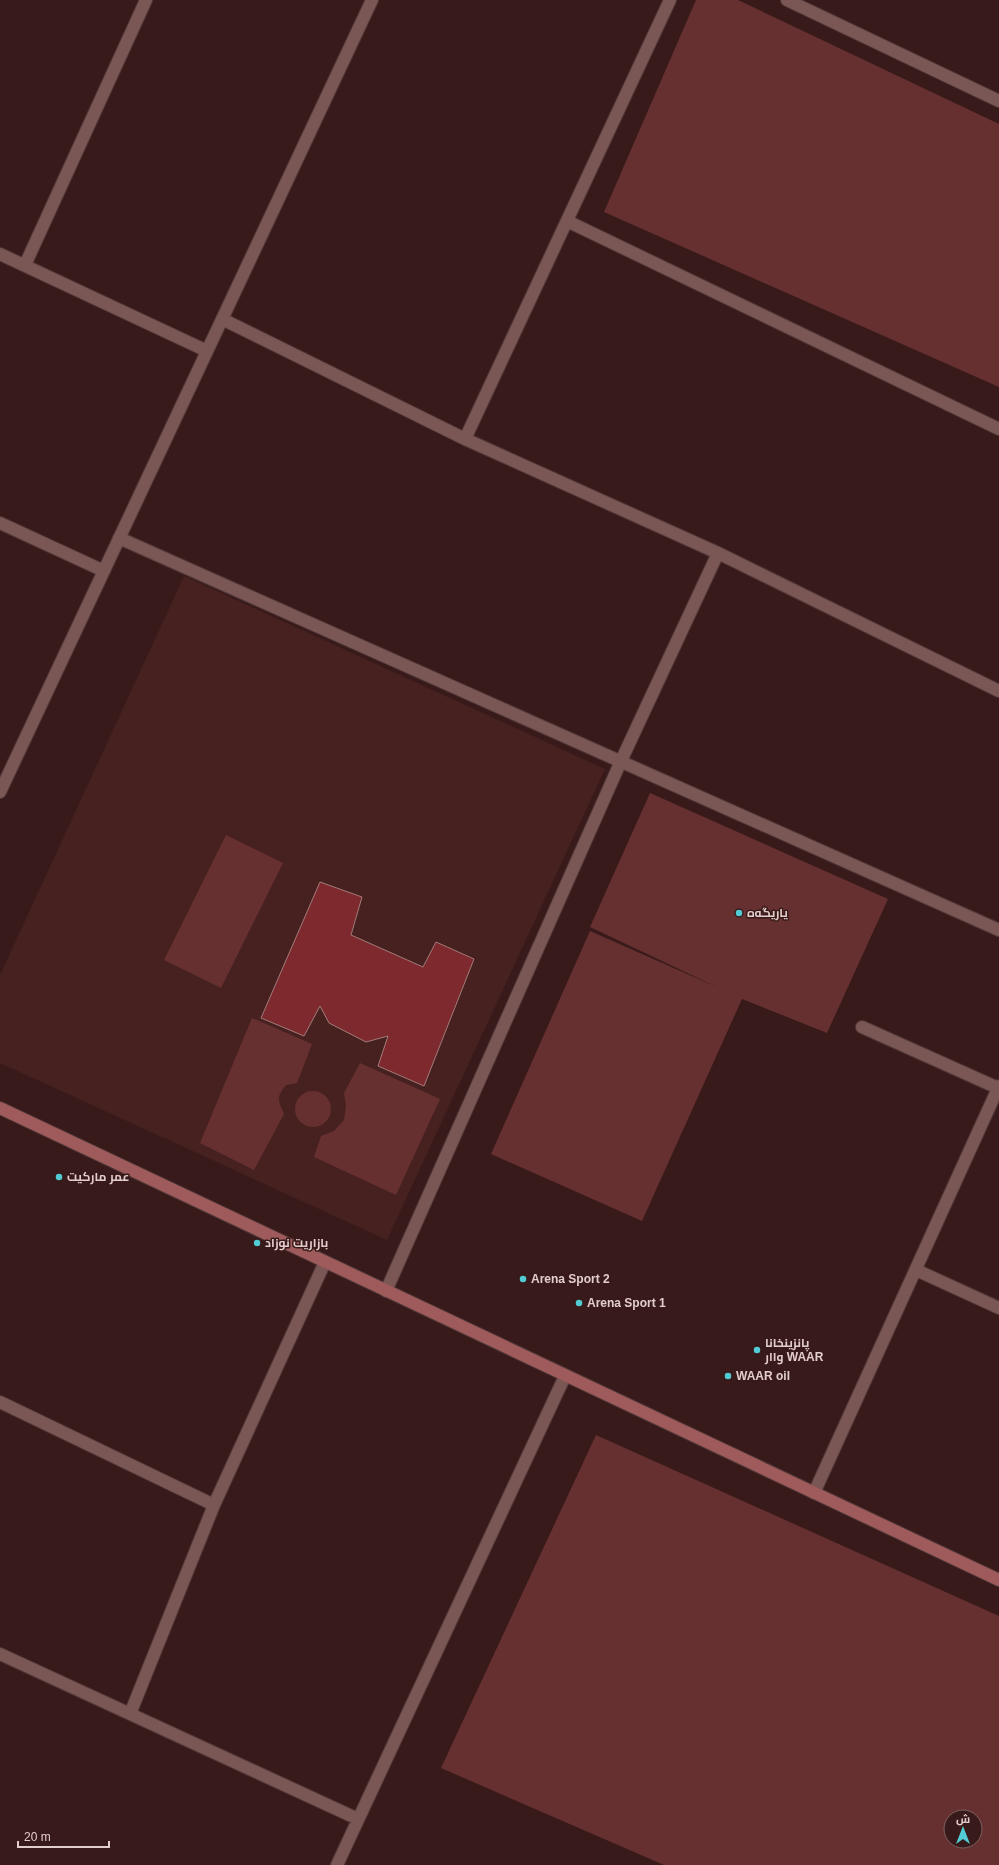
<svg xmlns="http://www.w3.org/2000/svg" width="999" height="1865" viewBox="0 0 999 1865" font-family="Helvetica,Cairo,sans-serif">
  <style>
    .built { fill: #462120 }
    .green { fill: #673030; fill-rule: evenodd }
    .building { fill: #7d292d; stroke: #a27c7a }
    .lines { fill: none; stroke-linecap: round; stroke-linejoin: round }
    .lane-casing { stroke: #513838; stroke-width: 14 }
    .street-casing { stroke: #513838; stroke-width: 14 }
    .secondary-casing { stroke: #513838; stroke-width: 14 }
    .lane { stroke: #7a5655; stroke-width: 12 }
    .street { stroke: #7a5655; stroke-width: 12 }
    .secondary { stroke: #9f5a5b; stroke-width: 12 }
    .poi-dot { fill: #51ccd4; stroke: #381a1a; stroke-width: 1.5 }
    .labels { text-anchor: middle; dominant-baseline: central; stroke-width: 3; stroke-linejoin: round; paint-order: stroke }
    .poi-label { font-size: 12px; font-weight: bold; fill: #e2cdcb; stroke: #381a1a; text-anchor: start }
  </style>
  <rect width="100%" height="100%" fill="#381a1a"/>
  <path class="built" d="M 184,576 L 605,769 L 387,1240 L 0,1063 L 0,975 Z"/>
  <path class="green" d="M 696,0 L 738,0 L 999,124 L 999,387 L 604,212 Z
    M 650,793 L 888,899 L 827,1033 L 742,999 L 642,1221 L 491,1154 L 590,931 L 719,988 L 590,927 Z
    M 226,835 L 283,863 L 221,988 L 164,960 Z
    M 252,1018 L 312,1044 L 297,1083 L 286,1085 C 276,1097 278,1100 284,1114 L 254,1170 L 200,1143 Z
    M 360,1063 L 440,1099 L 396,1195 L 314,1157 L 321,1136 L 334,1131 L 344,1120 L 346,1105 L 344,1093 Z
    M295 1109a18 18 0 1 1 36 0a18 18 0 1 1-36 0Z
    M 596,1435 L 999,1616 L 999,1865 L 664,1865 L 441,1768 ZM 951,1817 L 975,1817 L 975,1841 L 951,1841 Z"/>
  <path class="building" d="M 320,882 L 362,897 L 351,935 L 423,967 L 436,942 L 474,959 L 424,1086 L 378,1066 L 388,1036 L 366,1042 L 329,1023 L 320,1006 L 304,1036 L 261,1018 Z"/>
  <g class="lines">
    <defs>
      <path id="lane" d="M 862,1027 L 998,1088"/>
      <path id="street" d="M 787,0 L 999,101
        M 567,221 L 999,429
        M 0,254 L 207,351
        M 25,265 L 146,0
        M 222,319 L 465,439 L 718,553 L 999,691
        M 465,439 L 670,0
        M 0,523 L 104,571
        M 119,538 L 999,930
        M 0,792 L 372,0
        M 916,1270 L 999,1308
        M 386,1291 L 621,761 L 718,553
        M 0,1402 L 214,1505
        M 814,1493 L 999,1086
        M 0,1654 L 358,1819
        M 130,1714 L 214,1505 L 325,1262
        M 337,1865 L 565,1376"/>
      <path id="secondary" d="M 0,1108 L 999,1580"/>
    </defs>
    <use href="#lane" class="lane-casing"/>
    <use href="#street" class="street-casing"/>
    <use href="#secondary" class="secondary-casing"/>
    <use href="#lane" class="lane"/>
    <use href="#street" class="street"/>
    <use href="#secondary" class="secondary"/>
  </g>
  <g class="poi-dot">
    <circle cx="739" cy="913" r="4"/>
    <circle cx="59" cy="1177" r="4"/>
    <circle cx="257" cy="1243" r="4"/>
    <circle cx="523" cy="1279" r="4"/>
    <circle cx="579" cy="1303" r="4"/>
    <circle cx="757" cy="1350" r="4"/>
    <circle cx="728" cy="1376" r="4"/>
  </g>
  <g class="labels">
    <g class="poi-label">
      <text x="747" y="913">یاریگه‌ه</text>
      <text x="67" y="1177">عمر ماركيت</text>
      <text x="265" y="1243">بازاريت نوزاد</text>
      <text x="531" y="1279">Arena Sport 2</text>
      <text x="587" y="1303">Arena Sport 1</text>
      <text x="765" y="1343">پانزینخانا<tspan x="765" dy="14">واار WAAR</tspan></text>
      <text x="736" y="1376">WAAR oil</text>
    </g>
  </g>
  <g transform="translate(963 1829)"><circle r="19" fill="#381a1a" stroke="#7c6261"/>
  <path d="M0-3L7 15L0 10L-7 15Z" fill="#51ccd4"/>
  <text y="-6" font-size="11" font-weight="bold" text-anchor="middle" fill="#e2cdcb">ش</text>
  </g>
  <path d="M18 1841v6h91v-6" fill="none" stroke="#e2cdcb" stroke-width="2"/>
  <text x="24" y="1841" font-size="12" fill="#e2cdcb" stroke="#381a1a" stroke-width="3" paint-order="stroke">20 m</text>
</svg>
